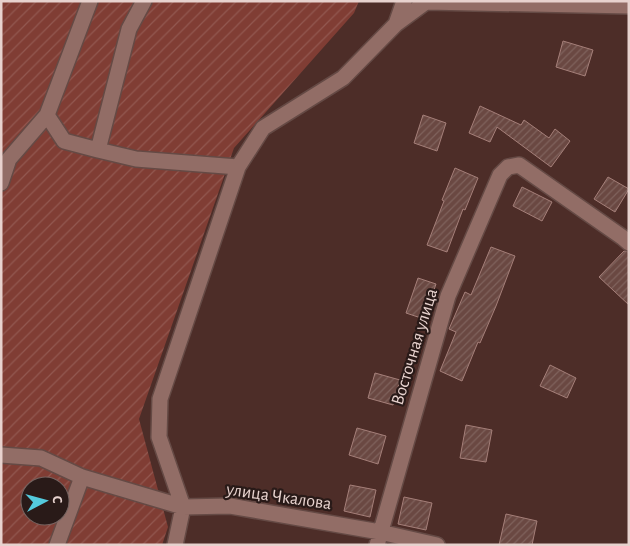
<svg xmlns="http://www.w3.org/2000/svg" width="630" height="546" viewBox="0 0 630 546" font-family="'Alegreya Sans',sans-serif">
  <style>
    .garden { fill: url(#garden-furrows); fill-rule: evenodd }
    .building { fill: url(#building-hatch); stroke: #a57f79 }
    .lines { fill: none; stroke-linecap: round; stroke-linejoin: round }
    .minor-casing { stroke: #654a45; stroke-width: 18 }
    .minor { stroke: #926d66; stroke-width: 15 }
    .labels { text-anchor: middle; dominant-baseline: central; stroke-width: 4.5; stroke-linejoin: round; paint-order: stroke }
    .street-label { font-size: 18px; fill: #e7d2ce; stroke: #291a18 }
  </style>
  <defs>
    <pattern id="garden-furrows" width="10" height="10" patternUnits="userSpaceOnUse" patternTransform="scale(1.25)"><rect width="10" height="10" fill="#803d34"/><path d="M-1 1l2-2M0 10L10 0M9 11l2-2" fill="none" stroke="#925850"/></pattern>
    <pattern id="building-hatch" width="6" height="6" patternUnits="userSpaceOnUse" patternTransform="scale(1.25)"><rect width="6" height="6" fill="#6a4842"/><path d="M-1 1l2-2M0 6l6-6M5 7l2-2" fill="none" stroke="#7f625c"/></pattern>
  </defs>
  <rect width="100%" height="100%" fill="#4d2d28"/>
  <path class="garden" d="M 1,1 L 359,1 L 354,13 L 234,148 L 139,419 L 168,527 L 162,545 L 1,545 ZM 30,486 L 60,486 L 60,516 L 30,516 Z"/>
  <path class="building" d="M 563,41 L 593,50 L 585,76 L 556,67 Z
    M 480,106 L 521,125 L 524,120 L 549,138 L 555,129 L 570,141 L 551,167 L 497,127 L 490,142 L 469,133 Z
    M 423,115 L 446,123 L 437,151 L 414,143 Z
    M 455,168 L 478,178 L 465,210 L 463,209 L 447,252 L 427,245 L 444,201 L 442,200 Z
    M 608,177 L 629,189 L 615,212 L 594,199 Z
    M 522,187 L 552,202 L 542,221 L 513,206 Z
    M 491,247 L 515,256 L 496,306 L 480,343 L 478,342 L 462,381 L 440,371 L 456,332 L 449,329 L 465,292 L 471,295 Z
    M 624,251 L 629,252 L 629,305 L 599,277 Z
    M 418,278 L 436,284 L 424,319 L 406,313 Z
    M 550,365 L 576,378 L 567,398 L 540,386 Z
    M 375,373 L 400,380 L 393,405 L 368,398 Z
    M 466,425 L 492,430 L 486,462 L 460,458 Z
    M 357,428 L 386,436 L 378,464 L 349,455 Z
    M 350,485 L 376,490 L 370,517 L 344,511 Z
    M 404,497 L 432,503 L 426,530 L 398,524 Z
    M 506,514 L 537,521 L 532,545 L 499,545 Z"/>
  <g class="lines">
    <defs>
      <path id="minor" d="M 396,24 L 404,1
        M 47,115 L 90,1
        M 98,150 L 129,29 L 144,1
        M 1,183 L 9,159 L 47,115 L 64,141 L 98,150 L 136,159 L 238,167
        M 1,455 L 41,458 L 82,477 L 183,507 L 230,506 L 380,532 L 437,545
        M 57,545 L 82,477
        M 175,545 L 183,507 L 159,437 L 160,399 L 238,167 L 263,128 L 343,78 L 396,24 L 426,2 L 629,6
        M 377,545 L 448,296 L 500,175 L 508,167 L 519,165 L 622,237 L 629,243"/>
    </defs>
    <use href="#minor" class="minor-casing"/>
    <use href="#minor" class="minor"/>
  </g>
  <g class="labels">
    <g class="street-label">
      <text transform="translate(415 347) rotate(-73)">Восточная улица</text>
      <text transform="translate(279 497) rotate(8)">улица Чкалова</text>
    </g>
  </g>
  <rect width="630" height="546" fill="none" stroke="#e7d2ce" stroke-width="5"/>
  <g transform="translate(45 501) rotate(84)"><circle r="24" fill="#291a18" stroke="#756461"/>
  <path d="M0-4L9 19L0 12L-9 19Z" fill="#54cadd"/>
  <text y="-8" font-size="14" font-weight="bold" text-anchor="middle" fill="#e7d2ce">С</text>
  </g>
</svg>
